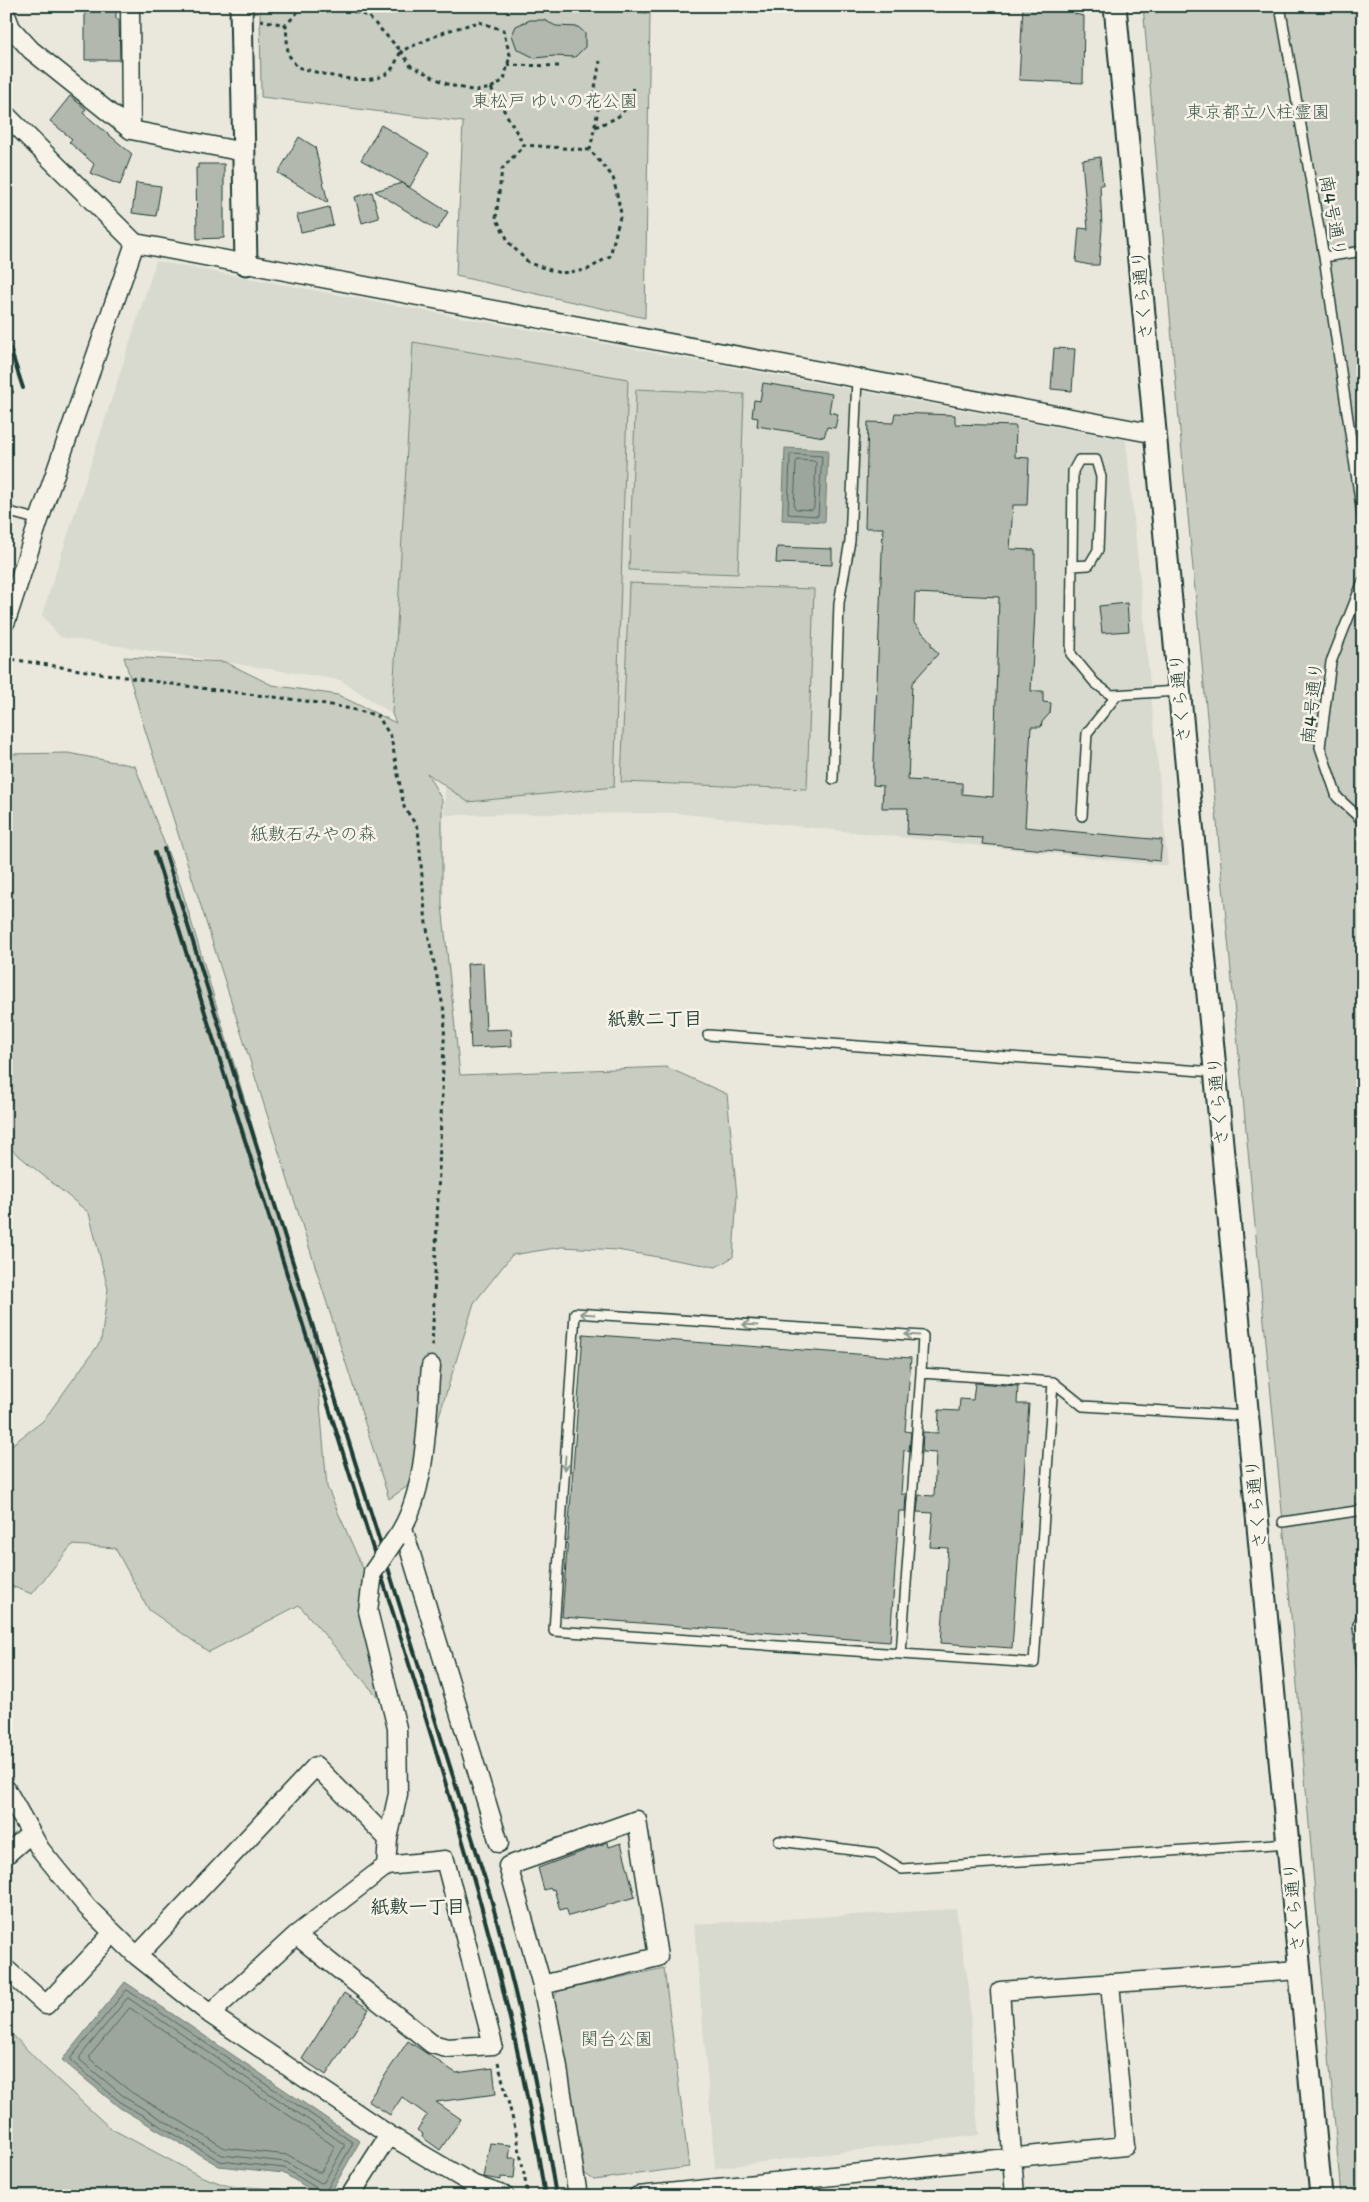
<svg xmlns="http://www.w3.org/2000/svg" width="1369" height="2202" viewBox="0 0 1369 2202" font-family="Itim,'Klee One',sans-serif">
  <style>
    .built { fill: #d9dacf }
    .green { fill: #c8ccc1; stroke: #74847a }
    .water { fill: #9ca69c; stroke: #6a7c72 }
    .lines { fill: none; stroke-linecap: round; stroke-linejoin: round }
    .shore { stroke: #51675e; stroke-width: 1 }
    .building { fill: #b2b8ae; stroke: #1f3d34; fill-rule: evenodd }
    .service-casing { stroke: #1f3d34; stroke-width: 12 }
    .minor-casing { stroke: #1f3d34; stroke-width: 21 }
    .tertiary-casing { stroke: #1f3d34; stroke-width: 25 }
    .path { stroke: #1f3d34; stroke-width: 3; stroke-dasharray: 4 4; stroke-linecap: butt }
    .service { stroke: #f7f3e8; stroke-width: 9 }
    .minor { stroke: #f7f3e8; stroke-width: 18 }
    .tertiary { stroke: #f7f3e8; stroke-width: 21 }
    .rail { stroke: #1f3d34; stroke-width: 4 }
    .minor-bridge-casing { stroke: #1f3d34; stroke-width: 21; stroke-linecap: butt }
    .minor-bridge { stroke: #f7f3e8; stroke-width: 18 }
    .oneway { stroke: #8b988e }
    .labels { text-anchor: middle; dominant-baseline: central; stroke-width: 5; stroke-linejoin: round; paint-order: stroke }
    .park-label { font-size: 18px; fill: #415a50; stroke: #f7f3e8 }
    .street-label { font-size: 18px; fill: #1f3d34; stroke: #f7f3e8 }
    .neighbourhood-label { font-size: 19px; font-weight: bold; fill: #1f3d34; stroke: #f7f3e8 }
  </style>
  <rect width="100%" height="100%" fill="#eae8dd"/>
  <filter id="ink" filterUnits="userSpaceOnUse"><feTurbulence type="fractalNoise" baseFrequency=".02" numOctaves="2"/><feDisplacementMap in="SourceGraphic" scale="10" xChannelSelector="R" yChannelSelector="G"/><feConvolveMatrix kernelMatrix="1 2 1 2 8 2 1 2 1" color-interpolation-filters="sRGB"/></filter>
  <g filter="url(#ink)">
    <path class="built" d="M 156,261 L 1126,440 L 1168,866 L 674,813 L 444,815 L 445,789 L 406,723 L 340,680 L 60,637 L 42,615 Z
      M 956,1909 L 969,1988 L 974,2090 L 979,2135 L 715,2168 L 694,1924 Z"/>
    <path class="green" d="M 260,6 L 590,6 L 650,14 L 645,318 L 456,276 L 463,122 L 261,97 Z
      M 1143,6 L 1363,6 L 1363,2196 L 1341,2196 L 1283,1522 L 1180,431 Z
      M 413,342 L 628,379 L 614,787 L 468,802 L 427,773 L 442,800 L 442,905 L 460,1075 L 666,1067 L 727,1094 L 737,1196 L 733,1257 L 716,1267 L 617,1250 L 562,1247 L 512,1255 L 474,1303 L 439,1416 L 428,1472 L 389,1499 L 142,720 L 124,657 L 225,662 L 272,685 L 338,695 L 396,723 L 392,714 Z
      M 636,389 L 744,394 L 738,574 L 629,570 Z
      M 629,583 L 814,589 L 807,789 L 621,782 Z
      M 68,753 L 135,766 L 181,887 L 314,1332 L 327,1487 L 374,1594 L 405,1729 L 299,1605 L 209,1652 L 149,1610 L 115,1548 L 72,1545 L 32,1594 L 6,1584 L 6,1449 L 43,1421 L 101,1341 L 108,1289 L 89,1213 L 12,1150 L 6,1142 L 6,754 Z
      M 664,1968 L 689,2167 L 594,2180 L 584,2173 L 553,1999 L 558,1991 Z
      M 6,2028 L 45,2068 L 110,2128 L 200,2176 L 228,2186 L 281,2189 L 290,2196 L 6,2196 Z"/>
    <path class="water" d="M 785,448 L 828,450 L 825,522 L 782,520 Z
      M 125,1982 L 360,2141 L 329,2196 L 321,2196 L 283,2173 L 219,2166 L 120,2108 L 62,2060 Z"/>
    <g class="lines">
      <path class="shore" d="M 792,454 L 822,456 L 818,516 L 788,514 L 790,456 Z
        M 798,460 L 814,461 L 816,463 L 814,507 L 812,510 L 796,509 L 794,507 L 796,463 Z
        M 127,1990 L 352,2142 L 352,2145 L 326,2191 L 323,2192 L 284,2168 L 220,2161 L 123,2104 L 71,2061 L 71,2058 Z
        M 128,1998 L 344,2144 L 344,2147 L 324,2182 L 321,2183 L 286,2162 L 222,2155 L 127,2099 L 80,2060 L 80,2057 Z
        M 130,2008 L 334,2146 L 334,2149 L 321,2172 L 318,2172 L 288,2155 L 225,2148 L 131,2092 L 90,2059 L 90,2056 Z"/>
    </g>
    <path class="building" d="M 85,6 L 116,6 L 116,19 L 119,19 L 120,60 L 85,60 Z
      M 1023,6 L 1075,6 L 1075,14 L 1084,16 L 1083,83 L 1019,80 Z
      M 530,20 L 544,20 L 556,26 L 578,27 L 585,33 L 585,47 L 575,57 L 554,56 L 535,58 L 517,49 L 512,35 L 516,26 Z
      M 70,96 L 86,109 L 83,113 L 132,154 L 120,185 L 90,173 L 94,164 L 69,142 L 72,139 L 50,121 Z
      M 381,125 L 429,153 L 410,187 L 361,160 Z
      M 299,137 L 315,147 L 328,203 L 278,173 Z
      M 1100,157 L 1103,185 L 1100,185 L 1102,228 L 1099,265 L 1090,265 L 1076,262 L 1079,228 L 1088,229 L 1082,160 Z
      M 198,164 L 224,164 L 224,238 L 197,239 L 196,168 L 198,168 Z
      M 136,183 L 161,186 L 156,216 L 132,213 Z
      M 402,183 L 448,212 L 437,230 L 375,191 Z
      M 372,192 L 379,218 L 362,223 L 355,197 Z
      M 329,207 L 333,225 L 301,232 L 297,215 Z
      M 1054,348 L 1075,349 L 1072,391 L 1051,389 Z
      M 763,383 L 832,394 L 829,412 L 838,414 L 835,428 L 827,427 L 824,437 L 757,426 L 758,418 L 752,417 L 754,400 L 760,401 Z
      M 895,413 L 955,415 L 955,424 L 1016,426 L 1015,457 L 1029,458 L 1027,505 L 1013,505 L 1010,549 L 1035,550 L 1035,612 L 1031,691 L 1043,691 L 1043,702 L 1051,703 L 1050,713 L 1042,722 L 1041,727 L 1031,727 L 1025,827 L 1162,840 L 1160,861 L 982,844 L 983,838 L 907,834 L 908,808 L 882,808 L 883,786 L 873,785 L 883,528 L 865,528 L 868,422 L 893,423 ZM 915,593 L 999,597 L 993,797 L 962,794 L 962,783 L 908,780 L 912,683 L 938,654 L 931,645 L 931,642 L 914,623 Z
      M 777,547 L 832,549 L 832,565 L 776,563 Z
      M 1127,603 L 1129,631 L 1102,633 L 1099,606 Z
      M 483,963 L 486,1030 L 511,1029 L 512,1046 L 471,1048 L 467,964 Z
      M 583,1334 L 911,1358 L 905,1431 L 911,1432 L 909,1451 L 904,1450 L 901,1494 L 906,1494 L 905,1511 L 899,1511 L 890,1642 L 562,1617 Z
      M 975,1383 L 1018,1386 L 1017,1404 L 1029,1404 L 1012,1648 L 941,1643 L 948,1548 L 930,1547 L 933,1513 L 917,1512 L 919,1495 L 934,1496 L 936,1453 L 922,1452 L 923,1432 L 938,1433 L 939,1410 L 959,1411 L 960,1399 L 973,1400 Z
      M 608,1842 L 609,1847 L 621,1843 L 635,1897 L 569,1916 L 566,1908 L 560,1910 L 554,1889 L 552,1890 L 551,1888 L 544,1890 L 538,1868 Z
      M 344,1993 L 369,2009 L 326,2075 L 302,2059 Z
      M 408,2041 L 456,2073 L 493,2068 L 496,2094 L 436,2102 L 461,2119 L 440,2150 L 422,2137 L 423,2134 L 417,2130 L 427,2115 L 402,2097 L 390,2115 L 368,2101 Z
      M 490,2143 L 511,2145 L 509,2158 L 516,2158 L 514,2178 L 501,2177 L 501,2180 L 483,2177 Z"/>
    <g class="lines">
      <defs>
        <path id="service" d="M 1280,6 L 1324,257 L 1363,520
          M 1324,257 L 1363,251
          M 6,511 L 39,520
          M 1072,566 L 1089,565 L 1098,550 L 1101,477 L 1096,460 L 1079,460 L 1073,471 L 1071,654 L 1095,683 L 1111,695 L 1179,691
          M 1363,581 L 1331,662 L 1320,747 L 1337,797 L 1363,821
          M 833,779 L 839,603 L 850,541 L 857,379
          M 1082,816 L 1087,733 L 1117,695
          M 708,1035 L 1215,1072
          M 1053,1382 L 1034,1663 L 901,1654 L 921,1373 L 1053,1382 L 1083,1406 L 1247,1416
          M 1283,1522 L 1363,1510
          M 1363,1613 L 1358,1625 L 1363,1676
          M 901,1654 L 554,1631 L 575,1313 L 923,1336 L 921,1373
          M 779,1841 L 876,1853 L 902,1869 L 1288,1843"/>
        <path id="minor" d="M 130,6 L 131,130 L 244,152
          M 6,15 L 11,28 L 31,50 L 131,130
          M 6,115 L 135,243 L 1156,434
          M 6,621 L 39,520 L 135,243
          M 403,1528 L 499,1843
          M 397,1537 C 428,1492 426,1419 431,1366
          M 373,1572 L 368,1611 L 397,1728 L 398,1794 L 388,1839 L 386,1866
          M 6,1789 L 40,1849 L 87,1907 L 137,1956 L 210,2014 L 389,2135 L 474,2185 L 505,2196
          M 6,1855 L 31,1833
          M 137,1956 L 316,1766 L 388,1839
          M 6,1969 L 46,2005 L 113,1933
          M 542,1985 L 658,1957 L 637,1820 L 508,1866 L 542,1985 L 557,2062 L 578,2196
          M 210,2014 L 296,1935 L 386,1866 L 445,1860 L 493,2045 L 447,2048 L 432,2044 L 296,1935
          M 350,2196 L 389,2135
          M 638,2196 L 1125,2146 L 1110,1983
          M 1015,2196 L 1000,1991 L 1300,1970"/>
        <path id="tertiary" d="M 241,6 L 246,264
          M 1115,6 L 1321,2196"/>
      </defs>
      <use href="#service" class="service-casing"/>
      <use href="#minor" class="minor-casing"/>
      <use href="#tertiary" class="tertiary-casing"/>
      <path class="path" d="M 303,6 L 286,25 L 288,54 L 297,67 C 320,73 369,89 389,72 C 394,68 398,57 401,51 L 368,16 L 338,7 L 322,6
        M 260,20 L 286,25
        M 479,22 L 503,30 L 510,55 L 504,80 L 491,88 L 476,91 L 449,85 L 411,66 L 401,51 L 447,31 Z
        M 507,65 L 559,66
        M 491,88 L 524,145 L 590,150 L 613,177 L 621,213 L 610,256 L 587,270 L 560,273 L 529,263 L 510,244 L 496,218 L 502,169 L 524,145
        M 595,127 C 622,116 625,116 633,88
        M 590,150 L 598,110 L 594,93 L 600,61
        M 6,655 L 10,659 C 81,670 153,682 224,691 C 276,698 328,701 378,716 L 391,737 L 404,807 L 418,828 L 426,924 L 445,1016 L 432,1350
        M 498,2062 L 517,2136 L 528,2196"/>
      <use href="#service" class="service"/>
      <use href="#minor" class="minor"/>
      <use href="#tertiary" class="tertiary"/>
      <path class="rail" d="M 6,336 L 23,388
        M 6,373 L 12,392
        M 164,849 L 490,1895 C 517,1994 540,2094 556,2196
        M 155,853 C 230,1092 305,1332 380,1571 C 444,1777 512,1982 545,2196"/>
      <defs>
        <path id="minor-bridge" d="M 373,1572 L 396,1538"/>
      </defs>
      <use href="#minor-bridge" class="minor-bridge-casing"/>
      <use href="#minor-bridge" class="minor-bridge"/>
    </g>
    <defs><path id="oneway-shaft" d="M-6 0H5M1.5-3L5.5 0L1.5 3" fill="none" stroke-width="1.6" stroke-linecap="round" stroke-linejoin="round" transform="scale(1.25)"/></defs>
    <g class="oneway">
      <use href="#oneway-shaft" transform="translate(587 1314) rotate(-176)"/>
      <use href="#oneway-shaft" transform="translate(750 1325) rotate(-176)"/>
      <use href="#oneway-shaft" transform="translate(912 1335) rotate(-176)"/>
      <use href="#oneway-shaft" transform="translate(565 1463) rotate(94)"/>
    </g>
  </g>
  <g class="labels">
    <g class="park-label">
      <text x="555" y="101">東松戸 ゆいの花公園</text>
      <text x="1258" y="112">東京都立八柱霊園</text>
      <text x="313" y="834">紙敷石みやの森</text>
      <text x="617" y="2039">関台公園</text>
    </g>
    <g class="street-label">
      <text transform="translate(1333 216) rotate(80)">南4号通り</text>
      <text transform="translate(1142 295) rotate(-95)">さくら通り</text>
      <text transform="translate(1180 698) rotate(-95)">さくら通り</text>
      <text transform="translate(1312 703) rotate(-84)">南4号通り</text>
      <text transform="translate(1218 1101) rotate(-95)">さくら通り</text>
      <text transform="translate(1256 1504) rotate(-95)">さくら通り</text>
      <text transform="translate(1294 1907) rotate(-95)">さくら通り</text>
    </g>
    <g class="neighbourhood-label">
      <text x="655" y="1018">紙敷二丁目</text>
      <text x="418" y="1906">紙敷一丁目</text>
    </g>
  </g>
  <rect width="1369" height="2202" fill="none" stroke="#f7f3e8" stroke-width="25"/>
  <rect x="12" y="12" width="1344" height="2177" fill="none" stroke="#1f3d34" stroke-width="2" filter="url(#ink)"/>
</svg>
